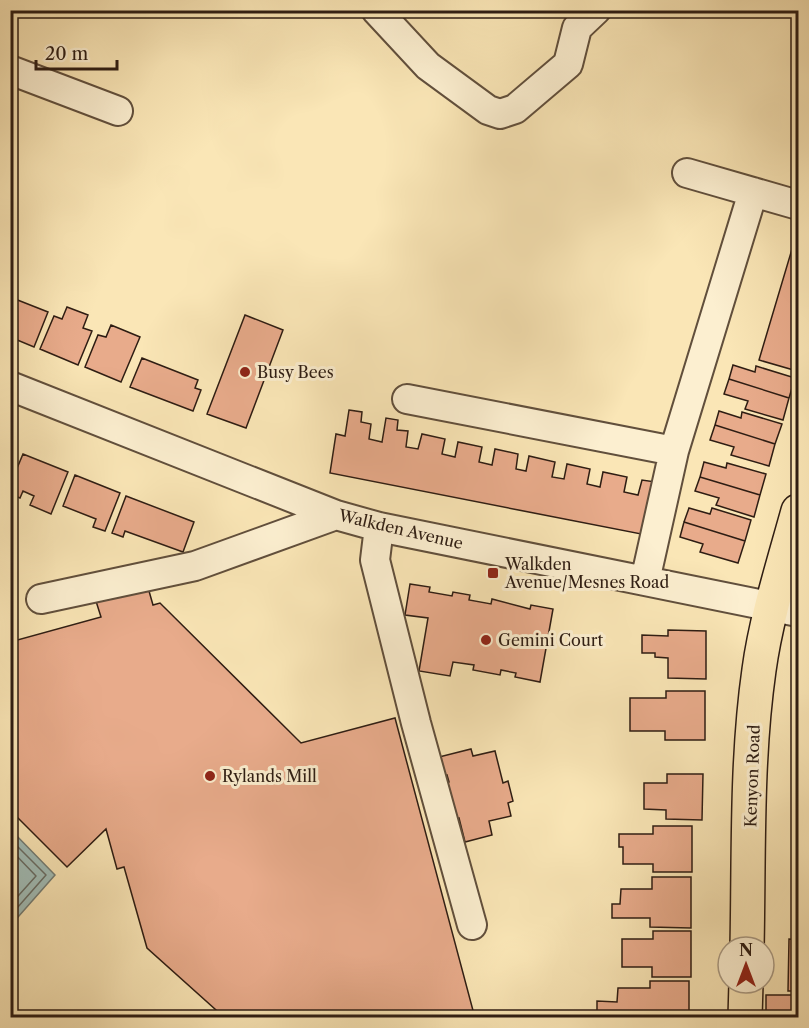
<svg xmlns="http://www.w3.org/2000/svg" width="809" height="1028" viewBox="0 0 809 1028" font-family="'Libre Caslon Text',serif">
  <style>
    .water { fill: #a1bdb7; stroke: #737d75; stroke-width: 1.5 }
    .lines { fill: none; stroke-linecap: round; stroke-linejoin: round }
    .shore { stroke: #686d65; stroke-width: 1.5 }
    .building { fill: #e8ab8b; stroke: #2e1d13; stroke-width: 1.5 }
    .minor-casing { stroke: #614f3c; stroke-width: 32 }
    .major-casing { stroke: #2e1d13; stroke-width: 36 }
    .minor { stroke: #fcefd0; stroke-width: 28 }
    .major { stroke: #fae6b6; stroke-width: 33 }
    .poi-dot { fill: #8f2418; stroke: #fcefd0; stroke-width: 2 }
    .labels { text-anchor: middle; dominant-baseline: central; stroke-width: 6; stroke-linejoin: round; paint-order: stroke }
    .poi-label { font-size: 16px; fill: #2e1d13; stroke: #fcefd0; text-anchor: start }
    .street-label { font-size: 16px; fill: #2e1d13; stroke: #fcefd0 }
  </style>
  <rect width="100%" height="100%" fill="#fae6b6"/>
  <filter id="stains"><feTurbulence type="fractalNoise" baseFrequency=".00333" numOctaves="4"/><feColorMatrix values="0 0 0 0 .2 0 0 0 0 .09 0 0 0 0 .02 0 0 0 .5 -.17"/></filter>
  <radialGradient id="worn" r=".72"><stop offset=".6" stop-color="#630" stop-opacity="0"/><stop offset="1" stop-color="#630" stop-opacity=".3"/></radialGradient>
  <path class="water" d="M 11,830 L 55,875 L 11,925 Z"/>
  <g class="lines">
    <path class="shore" d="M 10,839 L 46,875 L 10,916
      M 10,849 L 36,876 L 10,905"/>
  </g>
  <path class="building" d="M 795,239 L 798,240 L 798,365 L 797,371 L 759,360 Z
    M 10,297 L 48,312 L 34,347 L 10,337 Z
    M 67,307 L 88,315 L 83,328 L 92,331 L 78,365 L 40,349 L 54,316 L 62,319 Z
    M 245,315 L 283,330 L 246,428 L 207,414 Z
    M 111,325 L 140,337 L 121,382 L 85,367 L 98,335 L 106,337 Z
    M 142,358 L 198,380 L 195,388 L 201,390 L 193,411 L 130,387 Z
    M 733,365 L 755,372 L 756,366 L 795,378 L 789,398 L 729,379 Z
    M 729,379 L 789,398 L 783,420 L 745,409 L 748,401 L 724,394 Z
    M 349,410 L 362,412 L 361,422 L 371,424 L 369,439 L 382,442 L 386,418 L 398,420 L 397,430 L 408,431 L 406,447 L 418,449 L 422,434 L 445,439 L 442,454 L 455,457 L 458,442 L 482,447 L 479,462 L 492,465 L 495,449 L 518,454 L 516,469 L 526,471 L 529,456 L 555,462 L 552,477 L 564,479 L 567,464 L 590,469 L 587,484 L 600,487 L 603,472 L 627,477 L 624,492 L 638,495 L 642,480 L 656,482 L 641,534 L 330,473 L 336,434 L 345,436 Z
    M 719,411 L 741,418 L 742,412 L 782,424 L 775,444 L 715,425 Z
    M 715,425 L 775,444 L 769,466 L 731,455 L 734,447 L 710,440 Z
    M 23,454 L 68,472 L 51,514 L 30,505 L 34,496 L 23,491 L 20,498 L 10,494 L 10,485 Z
    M 704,462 L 726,468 L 727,463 L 766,474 L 760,495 L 700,477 Z
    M 75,475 L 120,493 L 105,531 L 93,527 L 96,519 L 63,506 Z
    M 700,477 L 760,495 L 754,517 L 716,505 L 719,498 L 695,491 Z
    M 126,496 L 194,522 L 183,552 L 125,531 L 123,537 L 112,533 Z
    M 689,508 L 710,514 L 712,508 L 751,520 L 745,541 L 684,522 Z
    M 684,522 L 745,541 L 738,563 L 700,552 L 703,544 L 680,537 Z
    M 147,584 L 153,605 L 160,603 L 301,743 L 395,718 L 475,1018 L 225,1018 L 147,948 L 124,867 L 117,869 L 106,829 L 67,867 L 10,810 L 10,642 L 101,617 L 95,598 Z
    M 410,584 L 430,587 L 429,592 L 452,596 L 453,592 L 470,595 L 469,600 L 491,604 L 492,599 L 530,609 L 531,605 L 553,609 L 540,682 L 515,677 L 516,673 L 501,670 L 500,675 L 473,670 L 474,665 L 453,662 L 450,676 L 419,671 L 428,618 L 405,615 Z
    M 668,630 L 706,631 L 706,679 L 668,678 L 668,658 L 655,657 L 655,653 L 642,653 L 642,635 L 668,636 Z
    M 666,691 L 705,691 L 705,740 L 665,740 L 665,731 L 630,731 L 630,698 L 666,698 Z
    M 471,749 L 473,756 L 495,751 L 503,783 L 508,781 L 513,801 L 508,803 L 511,816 L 489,821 L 492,835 L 465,842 L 459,818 L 454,820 L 444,783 L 449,782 L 447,775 L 444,776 L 439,757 Z
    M 667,774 L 703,774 L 702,820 L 666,819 L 666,810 L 644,809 L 644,783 L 667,783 Z
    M 795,812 L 798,812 L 798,864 L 795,864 Z
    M 653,826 L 692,826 L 692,872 L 653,872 L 653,864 L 623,864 L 623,847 L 619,847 L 619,834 L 653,834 Z
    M 795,875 L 798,875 L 798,927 L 793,926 Z
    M 652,877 L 691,877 L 691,928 L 650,927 L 650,918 L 612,918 L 612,904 L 620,904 L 621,889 L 652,889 Z
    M 653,931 L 691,931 L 691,977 L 652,977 L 652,967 L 622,967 L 622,939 L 653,939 Z
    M 789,939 L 798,940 L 798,991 L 788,991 Z
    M 650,981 L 689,981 L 689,1018 L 597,1018 L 597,1001 L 617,1002 L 618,988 L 650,988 Z
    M 766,995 L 798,995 L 798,1018 L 766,1018 Z"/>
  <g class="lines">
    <defs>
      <path id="minor" d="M 376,10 L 428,66 L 488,110 L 500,114 L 515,109 L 568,64 L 577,28 L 596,10
        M 10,70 L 118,111
        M 687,173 L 798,205
        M 10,386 L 336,515 L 379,527 L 798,612
        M 407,399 L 674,451
        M 379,527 L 375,560 L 416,723 L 472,925
        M 645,581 L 674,451 L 753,192
        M 41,599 L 195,566 L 336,515"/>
      <path id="major" d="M 747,947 C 749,855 746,761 759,670 C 766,618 784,562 798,511
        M 745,1018 L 746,983"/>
    </defs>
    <use href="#minor" class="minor-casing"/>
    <use href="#major" class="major-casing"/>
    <use href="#minor" class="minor"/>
    <use href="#major" class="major"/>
  </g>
  <g class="poi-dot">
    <circle cx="245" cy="372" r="6"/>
    <rect x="487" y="567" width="12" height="12" rx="3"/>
    <circle cx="486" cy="640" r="6"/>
    <circle cx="210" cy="776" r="6"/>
  </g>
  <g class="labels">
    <g class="poi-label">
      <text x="257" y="372">Busy Bees</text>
      <text x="505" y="564">Walkden<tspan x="505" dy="18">Avenue/Mesnes Road</tspan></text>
      <text x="498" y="640">Gemini Court</text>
      <text x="222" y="776">Rylands Mill</text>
    </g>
    <g class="street-label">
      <text transform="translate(401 529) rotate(13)">Walkden Avenue</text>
      <text transform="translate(752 776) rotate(-88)">Kenyon Road</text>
    </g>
  </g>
  <rect width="809" height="1028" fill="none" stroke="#fae6b6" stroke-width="36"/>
  <rect x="12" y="12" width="785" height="1004" fill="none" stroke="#2e1d13" stroke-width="3"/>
  <rect x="18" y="18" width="773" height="992" fill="none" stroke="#2e1d13" stroke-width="1.5"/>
  <g transform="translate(746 965)"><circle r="28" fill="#fcefd0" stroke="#aa9b84" stroke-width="1.5"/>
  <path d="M0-4.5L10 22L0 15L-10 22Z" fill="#8f2418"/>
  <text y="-9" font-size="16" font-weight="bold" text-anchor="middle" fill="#2e1d13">N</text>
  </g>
  <path d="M36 60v9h81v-9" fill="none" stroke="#2e1d13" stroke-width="3"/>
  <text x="45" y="60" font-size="18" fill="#2e1d13" stroke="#fcefd0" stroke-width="4.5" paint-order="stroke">20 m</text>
  <rect width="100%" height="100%" filter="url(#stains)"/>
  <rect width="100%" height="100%" fill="url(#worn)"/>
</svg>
